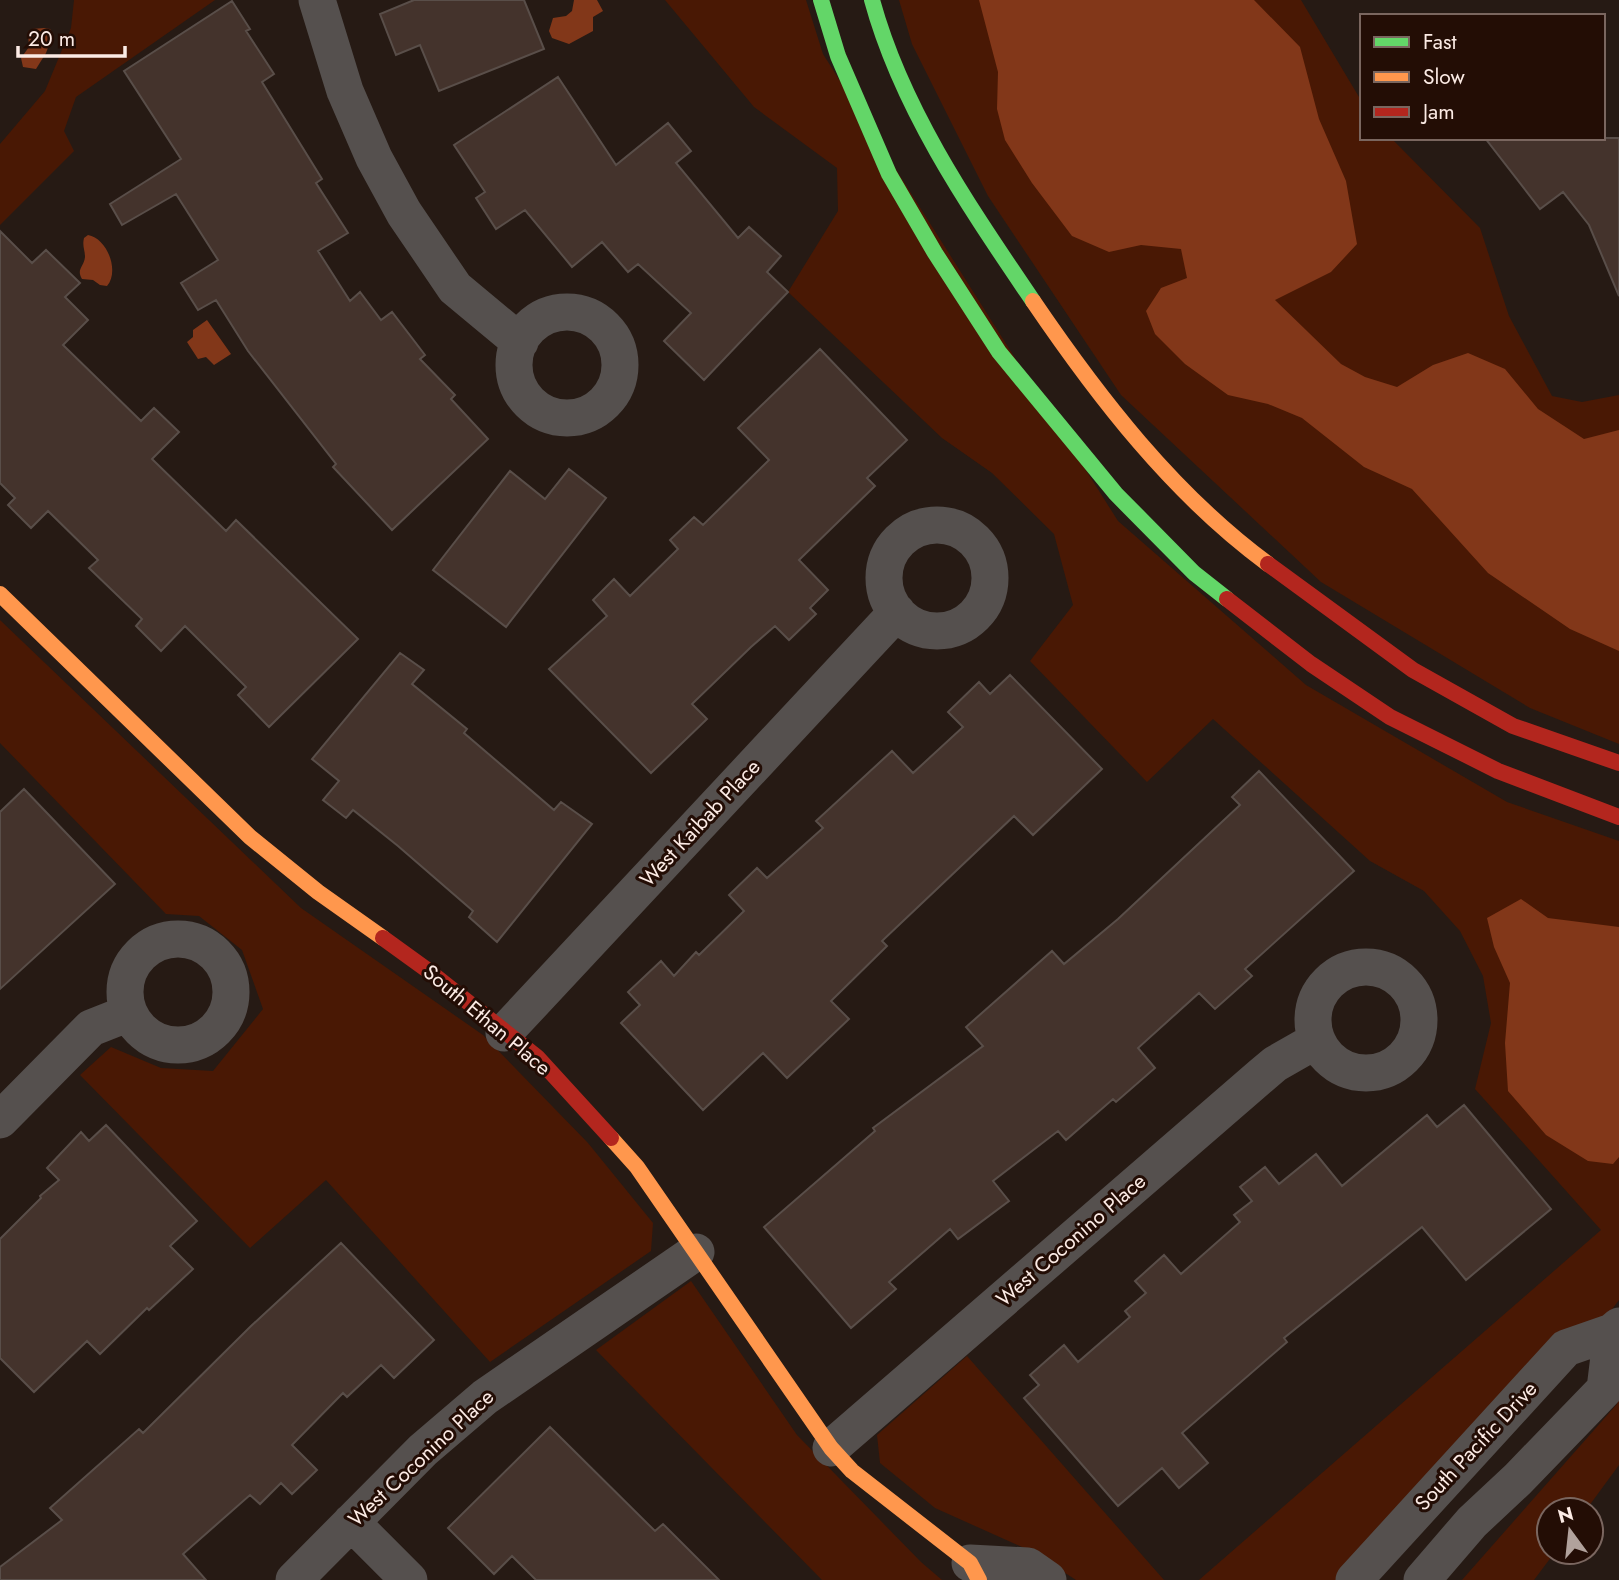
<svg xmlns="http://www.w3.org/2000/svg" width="1619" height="1580" viewBox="0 0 1619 1580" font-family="Jost,sans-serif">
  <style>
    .green { fill: #491804 }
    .water { fill: #823719 }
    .building { fill: #44332c; stroke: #594e49; stroke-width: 2 }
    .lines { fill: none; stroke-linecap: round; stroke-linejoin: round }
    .street { stroke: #55504e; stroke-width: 37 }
    .fast { stroke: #63d668; stroke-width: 16 }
    .slow { stroke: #ff974d; stroke-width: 16 }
    .jam { stroke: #b3261e; stroke-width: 16 }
    .labels { text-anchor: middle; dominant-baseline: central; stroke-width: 6; stroke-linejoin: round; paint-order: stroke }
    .street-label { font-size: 21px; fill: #fcebe5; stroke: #230d05 }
  </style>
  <rect width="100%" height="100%" fill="#261a14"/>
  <path class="green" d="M 74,0 L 215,0 L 76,97 L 64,131 L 74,151 L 0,225 L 0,144 L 45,91 L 71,28 Z
    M 665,0 L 806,0 L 823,54 L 1118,521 L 1306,685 L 1507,802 L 1619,841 L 1619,1300 L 1606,1317 L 1348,1580 L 1199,1580 L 1601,1230 L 1475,1089 L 1491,1023 L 1483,976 L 1460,931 L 1424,891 L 1370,861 L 1213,719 L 1147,782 L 1030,661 L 1073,605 L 1054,534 L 992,473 L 942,438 L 788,292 L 838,211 L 837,168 L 754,107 Z
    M 899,0 L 1301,0 L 1362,102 L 1362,138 L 1391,138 L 1480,228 L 1509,316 L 1552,396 L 1582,402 L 1619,395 L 1619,744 L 1530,708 L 1321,582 L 1121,395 L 988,196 L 912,44 Z
    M 0,620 L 301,908 L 483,1035 L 588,1143 L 653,1223 L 651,1251 L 490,1362 L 326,1180 L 250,1248 L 80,1075 L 111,1047 L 161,1068 L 213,1071 L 263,1009 L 242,950 L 199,916 L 166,914 L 0,743 Z
    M 691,1281 L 797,1435 L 921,1562 L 942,1580 L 822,1580 L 596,1350 Z
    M 967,1356 L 1164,1580 L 1076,1580 L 1033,1552 L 935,1508 L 880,1463 L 877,1435 Z
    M 1619,1398 L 1619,1465 L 1586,1510 L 1549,1510 L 1549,1552 L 1555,1552 L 1534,1580 L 1462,1580 L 1617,1404 Z"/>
  <path class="water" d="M 574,0 L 597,0 L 603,11 L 593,17 L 593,31 L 569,44 L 552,38 L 549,31 L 553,18 L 566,16 L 572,11 Z
    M 979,0 L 1254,0 L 1300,47 L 1319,119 L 1346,181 L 1357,244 L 1331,272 L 1275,300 L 1341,364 L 1365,377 L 1397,387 L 1433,365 L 1468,353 L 1505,369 L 1538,409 L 1584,439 L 1619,430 L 1619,651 L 1570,629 L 1488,573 L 1412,489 L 1364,467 L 1302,418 L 1268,404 L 1228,395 L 1185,364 L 1155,334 L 1146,311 L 1161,288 L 1187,278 L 1181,249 L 1141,245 L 1109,252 L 1072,236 L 1032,183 L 1005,140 L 997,109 L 998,72 Z
    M 44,28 L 50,29 L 53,34 L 46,53 L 36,69 L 23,67 L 21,58 L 29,47 L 28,32 L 32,29 Z
    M 88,235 C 107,238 120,271 107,286 L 100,285 L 93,280 L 82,279 C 76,269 84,267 85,257 C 85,250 82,246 84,238 Z
    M 207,320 L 231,354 L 214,365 L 206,357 L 198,359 L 187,342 L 193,337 L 193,330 Z
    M 1521,899 L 1548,918 L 1619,927 L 1619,1157 L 1613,1164 L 1588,1161 L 1546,1135 L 1508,1091 L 1505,1043 L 1510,983 L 1494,947 L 1487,918 Z"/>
  <path class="building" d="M 414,0 L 524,0 L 544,49 L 439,91 L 420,45 L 396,55 L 380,14 Z
    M 232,1 L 250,29 L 246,31 L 274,74 L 262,82 L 322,179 L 316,183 L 348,233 L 318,251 L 350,301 L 360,292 L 381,320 L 392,312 L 425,355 L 420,359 L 455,395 L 451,399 L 488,439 L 392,530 L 333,467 L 336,464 L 248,351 L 216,300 L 198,310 L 181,283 L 218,260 L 176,194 L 122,225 L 110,204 L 181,159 L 124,71 Z
    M 558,77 L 616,165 L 668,123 L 691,151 L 676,163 L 738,238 L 749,227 L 781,256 L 767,272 L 788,292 L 704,380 L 664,341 L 691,313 L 638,264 L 628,272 L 602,242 L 572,267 L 525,210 L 496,229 L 476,198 L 485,192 L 454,145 Z
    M 1485,138 L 1619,138 L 1619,296 L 1589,225 L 1563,192 L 1540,209 Z
    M 0,231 L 32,263 L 46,250 L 80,283 L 65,297 L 88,320 L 63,345 L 141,421 L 154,408 L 179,432 L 152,459 L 226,531 L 236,520 L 358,639 L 269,727 L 238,695 L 246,687 L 185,626 L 161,651 L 136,626 L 142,619 L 89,568 L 98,560 L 48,511 L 31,528 L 8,505 L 15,498 L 0,483 Z
    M 820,349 L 907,440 L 867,478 L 875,486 L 799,560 L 828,590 L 810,608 L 816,614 L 789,640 L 775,626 L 751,647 L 692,704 L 707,719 L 651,773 L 549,669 L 607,616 L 593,600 L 614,579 L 630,596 L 678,549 L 670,540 L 694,517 L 703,525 L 769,460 L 738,428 Z
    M 569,469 L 606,498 L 506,627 L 433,570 L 510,471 L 545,499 Z
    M 400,653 L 424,670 L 412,684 L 467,729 L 464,733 L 554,810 L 561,802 L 592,824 L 497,942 L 469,917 L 473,911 L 398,846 L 353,810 L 346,818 L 323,800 L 339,781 L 312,759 Z
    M 1010,675 L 1102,769 L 1033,835 L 1014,816 L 882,941 L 887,946 L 831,1001 L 849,1019 L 787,1078 L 763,1053 L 703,1110 L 621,1023 L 640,1005 L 628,992 L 661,961 L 674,976 L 696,952 L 699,955 L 744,911 L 729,895 L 757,868 L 767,878 L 823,828 L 816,821 L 892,751 L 913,773 L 963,727 L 948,712 L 979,682 L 990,694 Z
    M 1259,771 L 1354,871 L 1245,969 L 1252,976 L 1215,1009 L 1199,993 L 1138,1048 L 1155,1068 L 1116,1102 L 1113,1099 L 1066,1140 L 1058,1131 L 993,1181 L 1009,1201 L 958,1239 L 950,1229 L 889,1282 L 896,1289 L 851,1328 L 764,1227 L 875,1131 L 873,1128 L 983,1046 L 966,1027 L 1052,951 L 1064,964 L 1118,919 L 1240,805 L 1232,797 Z
    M 24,789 L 115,884 L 0,989 L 0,812 Z
    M 1464,1105 L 1551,1209 L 1466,1280 L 1422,1227 L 1284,1338 L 1287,1342 L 1182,1433 L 1208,1463 L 1179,1488 L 1162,1468 L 1118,1506 L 1024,1398 L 1039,1385 L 1030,1375 L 1064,1345 L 1078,1362 L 1130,1317 L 1125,1311 L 1146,1293 L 1135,1281 L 1164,1255 L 1181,1274 L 1240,1222 L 1234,1215 L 1252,1201 L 1240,1187 L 1265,1167 L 1279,1184 L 1316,1154 L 1342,1186 L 1427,1115 L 1437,1127 Z
    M 106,1125 L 197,1221 L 170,1246 L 193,1269 L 149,1310 L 147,1308 L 100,1354 L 87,1341 L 34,1392 L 0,1358 L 0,1239 L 41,1198 L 40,1196 L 59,1180 L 47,1168 L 81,1132 L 89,1141 Z
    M 341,1243 L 434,1340 L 394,1378 L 381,1365 L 347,1397 L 343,1393 L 292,1445 L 317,1470 L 292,1494 L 281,1483 L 260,1504 L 250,1495 L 183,1554 L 206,1580 L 0,1580 L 0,1567 L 62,1520 L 50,1508 L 139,1429 L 143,1433 L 250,1327 Z
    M 550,1427 L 655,1531 L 663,1524 L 719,1580 L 536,1580 L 512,1556 L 494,1574 L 448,1528 Z"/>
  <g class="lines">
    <path class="street" d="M 317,0 L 345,91 L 374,158 L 404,213 L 455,288 L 520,342
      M514 365a53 53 0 1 1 106 0a53 53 0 1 1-106 0Z
      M884 578a53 53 0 1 1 106 0a53 53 0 1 1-106 0Z
      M125 992a53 53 0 1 1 106 0a53 53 0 1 1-106 0Z
      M1313 1020a53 53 0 1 1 106 0a53 53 0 1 1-106 0Z
      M 504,1033 L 897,612
      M 0,1120 L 91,1028 L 129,1013
      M 831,1448 L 1262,1075 L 1275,1064 L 1317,1040
      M 351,1522 L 409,1580
      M 970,1563 L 1028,1566 L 1048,1580
      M 294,1580 L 423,1450 L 485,1397 L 696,1252
      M 1354,1580 L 1566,1348 L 1612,1332 L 1619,1326
      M 1422,1580 L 1472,1522 L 1518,1479 L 1605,1389 L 1612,1332"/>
    <path class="fast" d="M 821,0 L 838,56 L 889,174 L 935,253 L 999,352 L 1116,494 L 1194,573 L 1227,599
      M 872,0 C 902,110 970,208 1033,301"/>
    <path class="slow" d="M 1033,301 C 1099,398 1173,494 1268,564
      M 0,594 L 250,837 L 318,892 L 383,938
      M 611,1138 L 637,1167 L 831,1448 L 852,1471 L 970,1563 L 979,1580"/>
    <path class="jam" d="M 1268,564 L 1413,670 L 1513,726 L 1619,763
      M 1227,599 L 1311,664 L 1390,717 L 1498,771 L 1619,817
      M 383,938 L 430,972 L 537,1057 L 611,1138"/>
  </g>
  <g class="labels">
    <g class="street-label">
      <text transform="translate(700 823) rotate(-47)">West Kaibab Place</text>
      <text transform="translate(487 1020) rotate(40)">South Ethan Place</text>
      <text transform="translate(1071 1240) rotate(-41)">West Coconino Place</text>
      <text transform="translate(1476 1446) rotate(-47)">South Pacific Drive</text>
      <text transform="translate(421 1458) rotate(-43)">West Coconino Place</text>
    </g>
  </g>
  <rect x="1360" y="14" width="245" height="126" fill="#230d05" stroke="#7a665f" stroke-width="2"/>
  <rect x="1374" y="37" width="35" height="10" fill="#63d668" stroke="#7a665f" stroke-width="2"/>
  <text x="1423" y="49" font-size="21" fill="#fcebe5">Fast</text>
  <rect x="1374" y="72" width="35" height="10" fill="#ff974d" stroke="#7a665f" stroke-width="2"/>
  <text x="1423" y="84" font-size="21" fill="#fcebe5">Slow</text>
  <rect x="1374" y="107" width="35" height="10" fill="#b3261e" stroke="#7a665f" stroke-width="2"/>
  <text x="1423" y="119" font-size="21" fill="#fcebe5">Jam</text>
  <g transform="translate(1570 1531) rotate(345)"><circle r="33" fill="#230d05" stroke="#7a665f" stroke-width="2"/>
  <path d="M0-5L12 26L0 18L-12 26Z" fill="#b1a29c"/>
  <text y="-10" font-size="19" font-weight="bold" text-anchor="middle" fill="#fcebe5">N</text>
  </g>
  <path d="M18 46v10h107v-10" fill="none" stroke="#fcebe5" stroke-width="3.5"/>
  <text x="28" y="46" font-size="21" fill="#fcebe5" stroke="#230d05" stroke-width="5" paint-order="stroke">20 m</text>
</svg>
